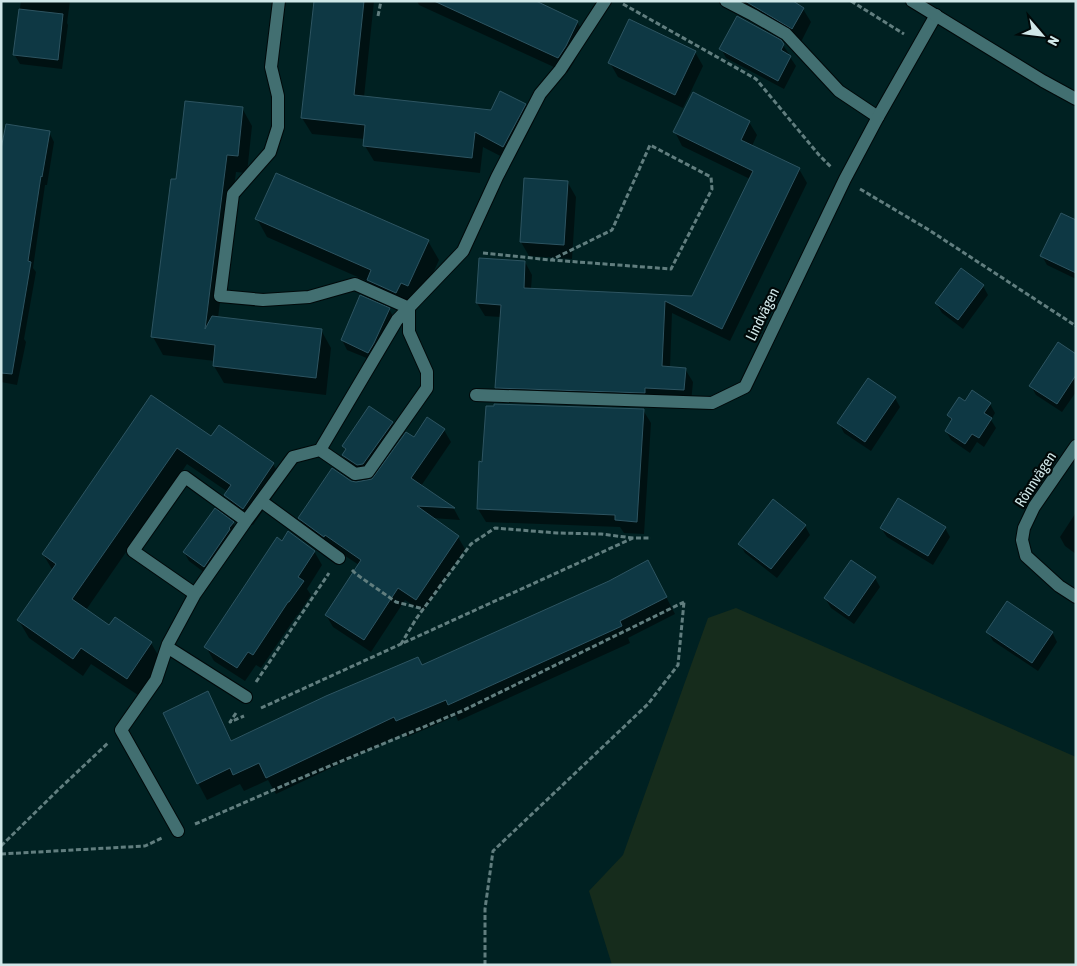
<svg xmlns="http://www.w3.org/2000/svg" width="1077" height="966" viewBox="0 0 1077 966" font-family="'Asap Condensed',sans-serif">
  <style>
    .green { fill: #162c1c }
    .shadow { fill: #0007 }
    .building { fill: #0e3844; stroke: #2d5461 }
    .lines { fill: none; stroke-linecap: round; stroke-linejoin: round }
    .service-casing { stroke: #00090a; stroke-width: 14 }
    .minor-casing { stroke: #00090a; stroke-width: 14 }
    .tertiary-casing { stroke: #00090a; stroke-width: 14 }
    .path { stroke: #617e7f; stroke-width: 3; stroke-dasharray: 5 2.5; stroke-linecap: butt }
    .service { stroke: #426f71; stroke-width: 12 }
    .minor { stroke: #426f71; stroke-width: 12 }
    .tertiary { stroke: #426f71; stroke-width: 12 }
    .labels { text-anchor: middle; dominant-baseline: central; stroke-width: 4.5; stroke-linejoin: round; paint-order: stroke }
    .street-label { font-size: 15px; fill: #d0e7e8; stroke: #000909 }
  </style>
  <rect width="100%" height="100%" fill="#002122"/>
  <path class="green" d="M 736,608 L 1076,757 L 1076,965 L 612,965 L 589,891 L 623,855 L 708,618 Z"/>
  <path class="shadow" d="M 21,1 L 70,1 L 67,23 L 68,25 L 62,69 L 20,64 L 14,54 Z
    M 315,1 L 374,1 L 364,97 L 491,111 L 525,105 L 534,121 L 512,162 L 483,147 L 480,173 L 374,161 L 365,146 L 365,139 L 312,134 L 302,118 Z
    M 417,1 L 533,1 L 577,22 L 586,37 L 574,62 L 567,73 L 419,5 Z
    M 729,1 L 790,1 L 803,9 L 811,22 L 801,42 Z
    M 783,45 L 789,54 L 788,55 L 790,57 L 796,66 L 784,89 L 726,58 L 721,48 Z
    M 695,52 L 703,66 L 683,108 L 618,77 L 610,63 Z
    M 242,108 L 252,126 L 247,173 L 236,172 L 218,318 L 321,330 L 331,348 L 326,395 L 224,383 L 214,366 L 215,361 L 163,355 L 153,337 L 172,180 L 178,181 Z
    M 749,122 L 757,135 L 752,146 L 799,169 L 807,183 L 730,341 L 672,313 L 670,368 L 685,369 L 693,382 L 691,403 L 504,400 L 496,387 L 501,317 L 485,316 L 477,303 L 525,262 L 532,275 L 531,289 L 693,298 L 750,179 L 682,146 L 675,132 Z
    M 49,132 L 54,142 L 47,185 L 45,185 L 33,268 L 36,272 L 24,339 L 26,342 L 17,385 L 1,382 L 1,154 Z
    M 568,183 L 576,197 L 572,259 L 529,256 L 521,242 Z
    M 257,219 L 428,241 L 439,260 L 419,304 L 407,311 L 379,299 L 369,282 L 267,237 Z
    M 1076,222 L 1076,279 L 1047,265 L 1042,256 Z
    M 983,286 L 988,295 L 963,329 L 942,313 L 936,303 Z
    M 389,309 L 394,318 L 374,361 L 347,350 L 342,340 Z
    M 1076,355 L 1076,392 L 1062,412 L 1036,395 L 1031,386 Z
    M 151,397 L 212,438 L 219,427 L 273,464 L 283,482 L 253,525 L 236,513 L 226,495 L 228,492 L 187,464 L 86,610 L 110,627 L 151,643 L 161,660 L 138,695 L 91,664 L 83,676 L 29,638 L 19,621 L 53,571 L 43,554 Z
    M 895,398 L 900,407 L 871,451 L 844,433 L 839,423 Z
    M 965,403 L 990,404 L 995,413 L 991,420 L 996,428 L 984,447 L 977,442 L 970,453 L 951,440 L 946,431 L 952,422 L 948,415 Z
    M 643,410 L 651,423 L 644,534 L 624,533 L 620,527 L 486,522 L 478,509 L 483,463 Z
    M 428,419 L 444,430 L 451,442 L 421,486 L 454,509 L 460,520 L 432,518 L 458,537 L 465,549 L 423,612 L 405,600 L 371,652 L 333,627 L 326,615 L 359,565 L 306,530 L 299,518 L 351,482 L 356,483 L 370,481 L 414,439 Z
    M 392,423 L 397,432 L 368,473 L 348,464 L 343,455 L 346,451 L 343,446 Z
    M 1075,514 L 1076,514 L 1076,554 L 1065,546 L 1060,537 Z
    M 233,523 L 238,532 L 209,576 L 189,561 L 184,552 Z
    M 805,526 L 810,535 L 777,578 L 745,553 L 740,544 Z
    M 881,528 L 945,528 L 950,537 L 933,565 L 887,537 Z
    M 282,542 L 314,551 L 322,565 L 307,589 L 311,595 L 298,615 L 297,615 L 261,668 L 256,665 L 245,681 L 214,661 L 206,647 Z
    M 648,562 L 675,614 L 628,638 L 630,643 L 458,721 L 456,716 L 407,737 L 405,733 L 276,794 L 268,780 L 244,791 L 240,784 L 207,800 L 198,783 L 207,693 L 217,710 L 232,742 L 422,666 L 609,582 Z
    M 875,578 L 880,587 L 854,624 L 831,608 L 825,598 Z
    M 988,632 L 1052,632 L 1057,642 L 1038,671 L 993,641 Z"/>
  <path class="building" d="M 314,1 L 364,1 L 354,95 L 491,110 L 500,91 L 526,104 L 503,147 L 475,132 L 472,158 L 363,146 L 365,125 L 301,118 Z
    M 434,1 L 536,1 L 578,21 L 566,46 L 558,58 Z
    M 745,1 L 793,1 L 804,8 L 792,29 Z
    M 19,9 L 63,14 L 58,60 L 13,55 Z
    M 737,16 L 781,40 L 784,44 L 781,50 L 791,56 L 778,81 L 719,49 Z
    M 629,19 L 696,51 L 675,95 L 608,63 Z
    M 693,92 L 750,121 L 741,140 L 800,168 L 722,329 L 665,301 L 662,366 L 686,368 L 684,390 L 645,388 L 645,393 L 495,388 L 501,305 L 476,303 L 479,258 L 525,261 L 524,288 L 692,296 L 753,171 L 673,132 Z
    M 185,101 L 243,107 L 238,156 L 227,155 L 205,329 L 212,316 L 322,329 L 316,378 L 213,366 L 215,345 L 151,337 L 171,179 L 176,179 Z
    M 6,124 L 50,131 L 42,177 L 41,176 L 28,261 L 31,262 L 12,374 L 1,373 L 1,149 Z
    M 276,173 L 429,240 L 408,286 L 401,283 L 396,293 L 367,280 L 371,270 L 255,219 Z
    M 524,178 L 568,181 L 564,245 L 520,242 Z
    M 1061,213 L 1076,220 L 1076,273 L 1040,256 Z
    M 961,268 L 984,285 L 958,320 L 935,303 Z
    M 360,295 L 390,308 L 374,343 L 368,353 L 341,340 Z
    M 1058,342 L 1076,354 L 1076,375 L 1057,404 L 1029,386 Z
    M 868,378 L 896,397 L 865,442 L 837,423 Z
    M 972,390 L 991,403 L 984,413 L 992,418 L 979,438 L 972,434 L 965,444 L 945,431 L 952,419 L 947,415 L 959,397 L 965,401 Z
    M 151,395 L 211,436 L 219,425 L 274,463 L 243,509 L 224,495 L 231,485 L 177,448 L 72,599 L 109,625 L 115,617 L 152,642 L 127,679 L 81,648 L 73,659 L 17,620 L 56,564 L 42,554 Z
    M 494,404 L 644,409 L 637,522 L 615,520 L 615,515 L 477,509 L 479,461 L 482,462 L 486,406 L 494,406 Z
    M 369,406 L 393,422 L 363,464 L 357,465 L 342,455 L 346,449 L 342,446 Z
    M 427,417 L 445,429 L 411,478 L 455,508 L 417,506 L 459,536 L 416,600 L 398,588 L 364,640 L 325,615 L 361,560 L 325,535 L 324,537 L 298,518 L 332,468 L 351,481 L 356,482 L 372,479 L 406,432 L 414,437 Z
    M 898,498 L 946,527 L 928,556 L 880,528 Z
    M 773,499 L 806,525 L 771,569 L 738,544 Z
    M 215,508 L 234,522 L 229,528 L 230,529 L 204,567 L 183,552 Z
    M 288,531 L 315,551 L 298,577 L 304,581 L 289,602 L 288,602 L 253,655 L 248,652 L 237,668 L 204,647 L 277,537 L 282,541 Z
    M 648,560 L 667,597 L 620,621 L 622,626 L 448,705 L 446,700 L 396,721 L 394,717 L 266,778 L 259,763 L 233,775 L 230,768 L 197,784 L 163,713 L 208,691 L 231,741 L 326,696 L 418,657 L 422,665 L 609,581 Z
    M 851,560 L 876,577 L 849,616 L 824,598 Z
    M 1007,601 L 1053,632 L 1032,663 L 986,632 Z"/>
  <g class="lines">
    <defs>
      <path id="service" d="M 726,1 L 753,15 L 786,34 L 839,91 L 878,117"/>
      <path id="minor" d="M 279,1 L 271,67 L 278,96 L 278,127 L 270,152 L 233,194 L 220,296 L 263,300 L 309,297 L 355,284 L 409,308 L 409,332 L 427,372 L 427,388 L 368,472 L 355,474 L 320,450
        M 476,395 L 712,403 L 745,387 L 845,179 L 878,117 L 936,15
        M 1076,446 L 1034,507 L 1024,528 L 1022,540 L 1026,556 L 1059,586 L 1076,597
        M 261,501 L 339,558
        M 195,594 L 133,551 L 185,477 L 246,521
        M 167,647 L 246,697
        M 178,831 L 121,730 L 156,680 L 168,644 L 195,594 L 246,521 L 293,457 L 320,450 L 397,320 L 463,251 L 497,177 L 540,94 L 560,70 L 605,1"/>
      <path id="tertiary" d="M 912,1 L 1043,81 L 1076,99"/>
    </defs>
    <use href="#service" class="service-casing"/>
    <use href="#minor" class="minor-casing"/>
    <use href="#tertiary" class="tertiary-casing"/>
    <path class="path" d="M 851,1 L 904,34
      M 623,4 L 756,79 L 819,155 L 831,167
      M 378,16 L 381,1
      M 860,189 L 929,230 L 1076,326
      M 483,253 L 551,260 L 671,269 L 712,189 L 711,177 L 650,145 L 612,230 L 551,260
      M 633,538 L 601,534 L 557,533 L 495,528 L 471,544 L 416,619 L 401,644 L 633,538 L 651,538
      M 352,570 L 356,574 L 396,602 L 424,609
      M 256,682 L 329,573
      M 261,708 L 401,644
      M 236,713 L 230,722 L 244,716
      M 195,824 L 308,775 L 462,711 L 684,602
      M 1,846 L 57,791 L 108,743
      M 1,854 L 145,846 L 162,838
      M 485,965 L 485,909 L 493,851 L 648,704 L 678,665 L 684,602"/>
    <use href="#service" class="service"/>
    <use href="#minor" class="minor"/>
    <use href="#tertiary" class="tertiary"/>
  </g>
  <g class="labels">
    <g class="street-label">
      <text transform="translate(762 314) rotate(-64)">Lindvägen</text>
      <text transform="translate(1035 479) rotate(-57)">Rönnvägen</text>
    </g>
  </g>
  <rect width="1077" height="966" fill="none" stroke="#d0e7e8" stroke-width="5"/>
  <g transform="translate(1042 35) rotate(118)" stroke="#000909" stroke-width="4" paint-order="stroke">
  <path d="M0-4L9 19L0 12L-9 19Z" fill="#d0e7e8"/>
  <text y="-8" font-size="14" font-weight="bold" text-anchor="middle" fill="#d0e7e8">N</text>
  </g>
</svg>
